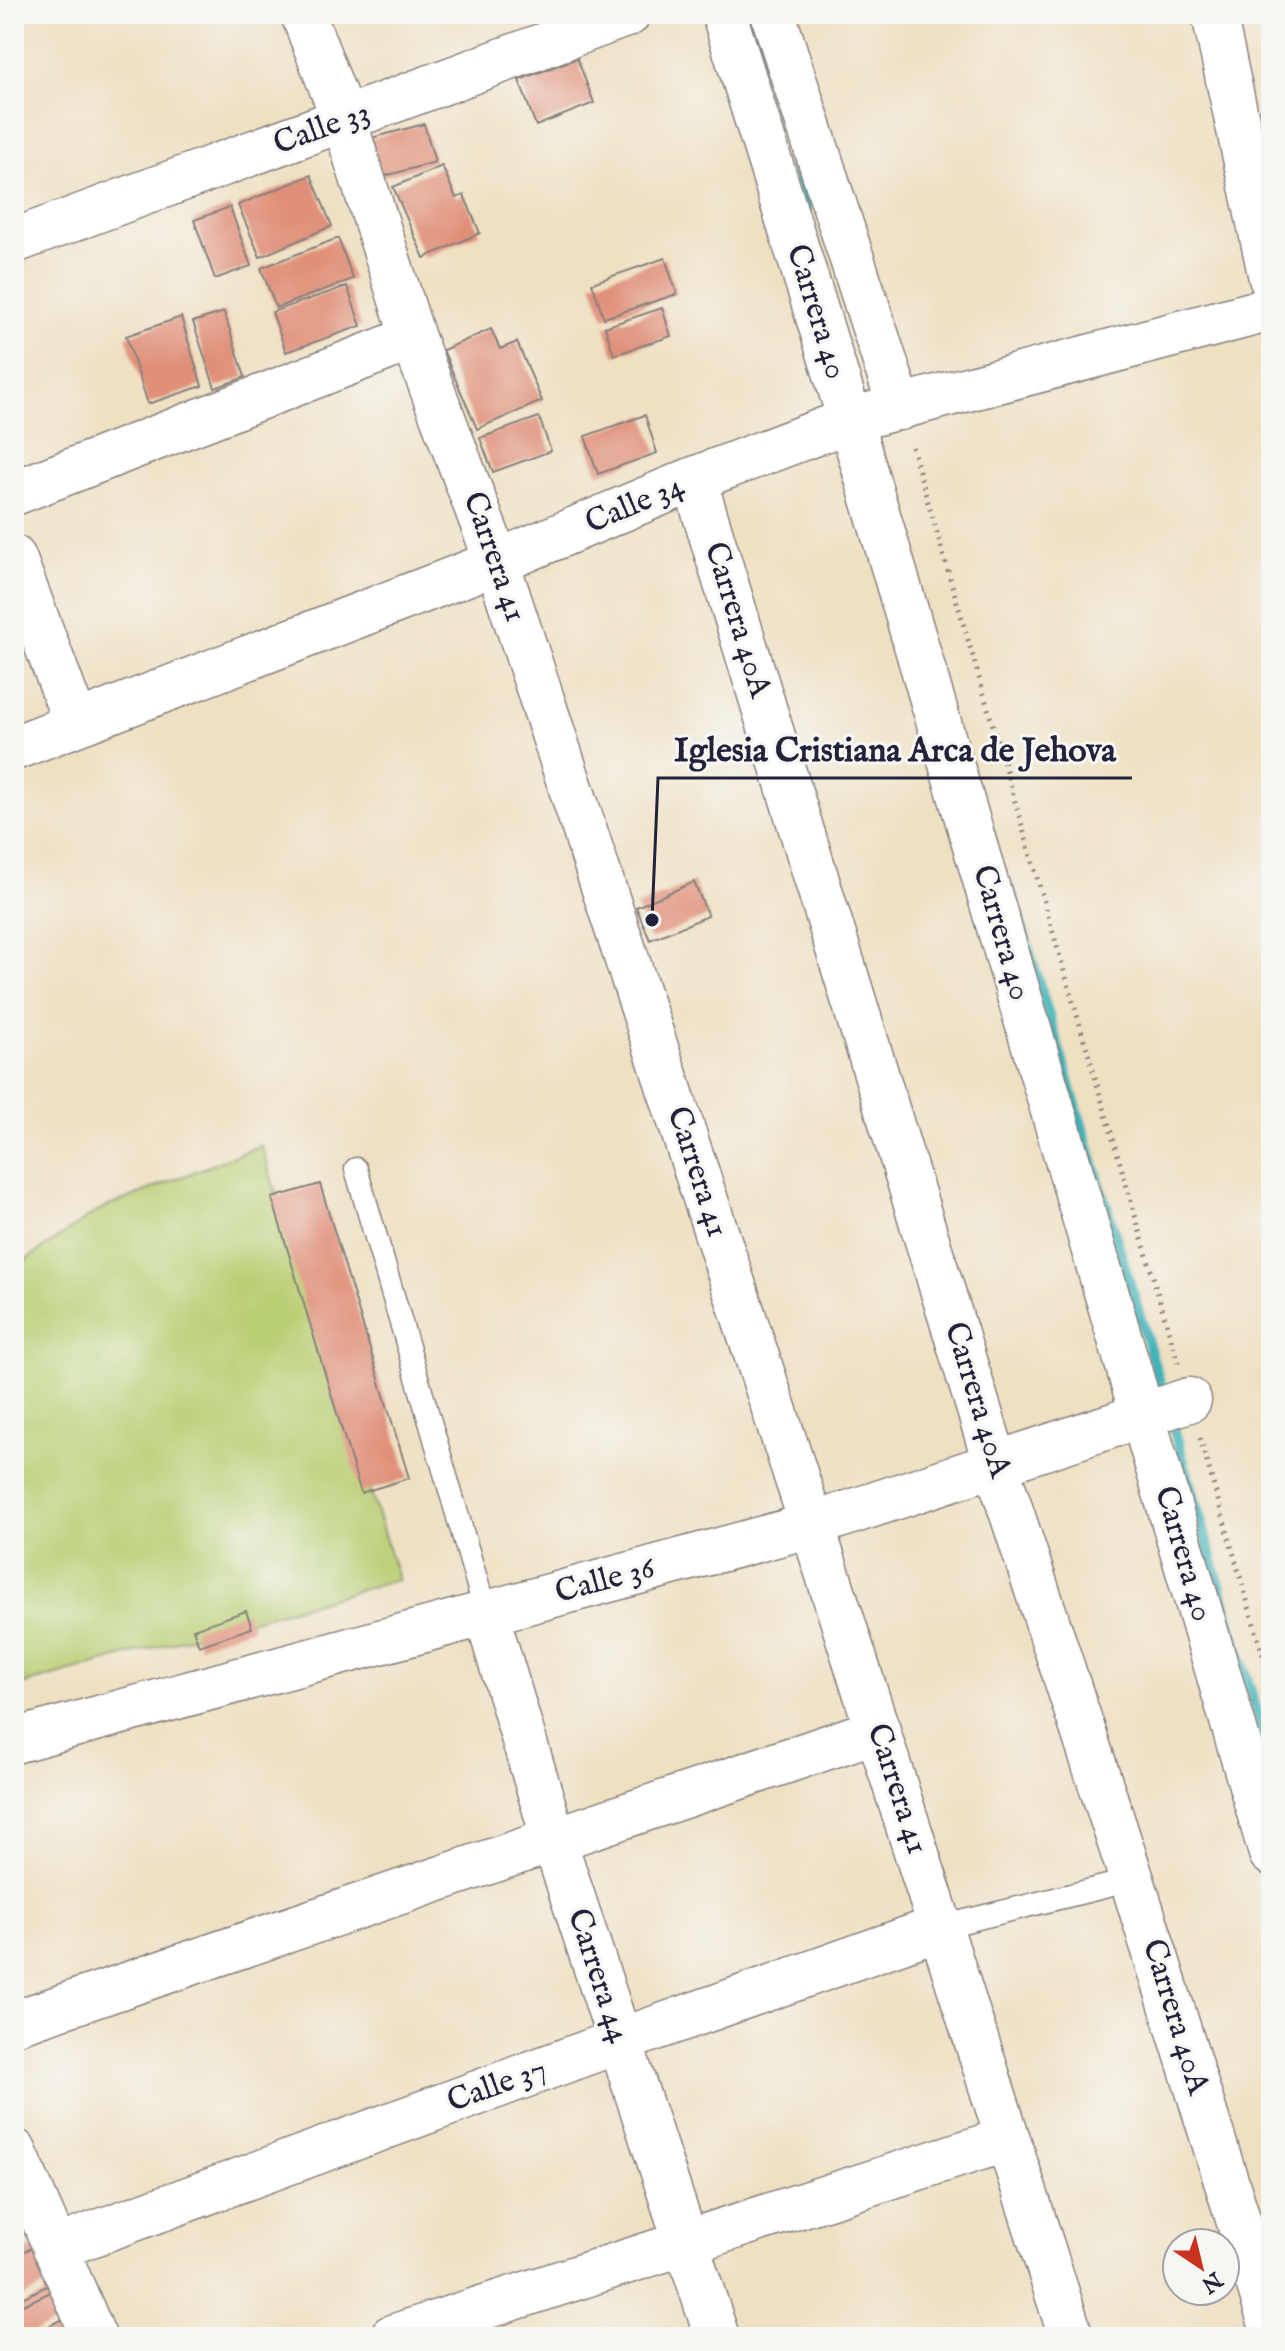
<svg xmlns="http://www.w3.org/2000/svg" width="1285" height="2351" viewBox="0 0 1285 2351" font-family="'IM FELL English',serif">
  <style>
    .green { fill: #b9cf73; stroke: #6e7857; stroke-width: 2 }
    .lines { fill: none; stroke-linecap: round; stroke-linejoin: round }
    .stream { stroke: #41b2b9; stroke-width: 11 }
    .building { fill: #e08f78 }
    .service-casing { stroke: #88817e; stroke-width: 25 }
    .minor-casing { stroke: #88817e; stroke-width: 47 }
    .path { stroke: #88817e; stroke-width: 5; stroke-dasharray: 2 6; stroke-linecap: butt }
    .service { stroke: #fff; stroke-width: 22 }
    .minor { stroke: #fff; stroke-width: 44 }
    .labels { text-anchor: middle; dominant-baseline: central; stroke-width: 6; stroke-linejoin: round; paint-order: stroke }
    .street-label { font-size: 32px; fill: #22223b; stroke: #f6f6f2 }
    .leader { fill: none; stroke: #22223b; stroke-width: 3 }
    .callout-dot { fill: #22223b; stroke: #f6f6f2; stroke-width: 3 }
    .callout-label { font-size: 34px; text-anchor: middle; font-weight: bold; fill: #22223b; stroke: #f6f6f2; stroke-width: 6; stroke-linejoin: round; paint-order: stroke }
  </style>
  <rect width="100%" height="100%" fill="#f6f6f2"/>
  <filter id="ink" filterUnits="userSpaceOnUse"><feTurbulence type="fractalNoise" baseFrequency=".0125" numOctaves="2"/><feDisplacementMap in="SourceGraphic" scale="16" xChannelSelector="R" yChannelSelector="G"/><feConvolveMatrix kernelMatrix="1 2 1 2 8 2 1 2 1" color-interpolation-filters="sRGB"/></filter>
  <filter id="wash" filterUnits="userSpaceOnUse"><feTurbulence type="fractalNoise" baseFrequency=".006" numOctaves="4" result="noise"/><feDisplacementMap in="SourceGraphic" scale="32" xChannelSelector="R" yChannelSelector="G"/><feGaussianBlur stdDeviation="1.8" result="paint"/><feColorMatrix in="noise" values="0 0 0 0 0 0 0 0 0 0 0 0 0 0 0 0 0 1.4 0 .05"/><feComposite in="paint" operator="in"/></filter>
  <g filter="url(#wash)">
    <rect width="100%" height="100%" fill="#efe0c2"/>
    <path class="green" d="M 261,1145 L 398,1579 L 14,1687 L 14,1268 L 99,1210 Z"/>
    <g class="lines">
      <path class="stream" d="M 750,14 L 807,208
        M 1011,892 L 1165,1400
        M 1170,1416 L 1271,1761"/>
    </g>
    <g id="blocks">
      <path class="building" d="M 577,58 L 594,103 L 536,126 L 519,80 Z
        M 424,124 L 435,162 L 378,178 L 368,139 Z
        M 442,166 L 456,198 L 464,195 L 480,233 L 424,258 L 393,187 Z
        M 311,175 L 332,226 L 260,257 L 238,205 Z
        M 230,207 L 251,266 L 215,279 L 194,220 Z
        M 338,238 L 353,279 L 276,308 L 261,268 Z
        M 665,258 L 677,294 L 604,318 L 592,283 Z
        M 347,286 L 361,326 L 286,352 L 272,312 Z
        M 662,308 L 671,336 L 614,355 L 605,327 Z
        M 224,312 L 245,377 L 215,388 L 193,322 Z
        M 181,317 L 202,386 L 148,404 L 126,336 Z
        M 491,329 L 500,349 L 517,342 L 542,401 L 477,429 L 443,350 Z
        M 645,415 L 657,453 L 598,474 L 585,436 Z
        M 539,417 L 551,451 L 493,472 L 480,438 Z
        M 694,882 L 708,916 L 650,940 L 636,907 Z
        M 320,1184 L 409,1478 L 361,1493 L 272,1198 Z
        M 246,1611 L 252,1628 L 199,1646 L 193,1629 Z
        M 42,2243 L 59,2280 L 14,2302 L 14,2256 Z
        M 55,2290 L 68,2317 L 25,2337 L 14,2337 L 14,2309 Z
        M 66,2326 L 71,2337 L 40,2337 Z"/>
    </g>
  </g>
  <g filter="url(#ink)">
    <use href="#blocks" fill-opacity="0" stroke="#88817e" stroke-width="2"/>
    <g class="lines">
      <defs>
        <path id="service" d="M 356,1169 L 486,1613
          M 941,1927 L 1132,1880"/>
        <path id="minor" d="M 303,14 L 344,120 L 413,338 L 497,562 L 812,1525 L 1071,2337
          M 724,14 L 850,420 L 1271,1853
          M 773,14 L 900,408
          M 1214,14 L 1271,278
          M 14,241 L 628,14
          M 694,479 L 996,1465 L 1132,1880 L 1269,2318
          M 14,493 L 413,338
          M 14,558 L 76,724
          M 14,748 L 497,562 L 694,479 L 850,420 L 1271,309
          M 486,1613 L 554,1840 L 717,2337
          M 14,1741 L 812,1525 L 1189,1400
          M 14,2023 L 878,1730
          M 14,2151 L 94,2337
          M 55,2248 L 619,2041 L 941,1927
          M 392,2337 L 1008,2139"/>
      </defs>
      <use href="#service" class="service-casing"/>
      <use href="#minor" class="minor-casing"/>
      <path class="path" d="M 912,447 L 1178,1363
        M 1200,1438 L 1271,1683"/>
      <use href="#service" class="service"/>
      <use href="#minor" class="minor"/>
    </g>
  </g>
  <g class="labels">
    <g class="street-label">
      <text transform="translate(322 129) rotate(-20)">Calle 33</text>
      <text transform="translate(816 312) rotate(73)">Carrera 40</text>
      <text transform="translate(635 505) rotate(-23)">Calle 34</text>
      <text transform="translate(494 557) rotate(71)">Carrera 41</text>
      <text transform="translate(737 620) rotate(73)">Carrera 40A</text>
      <text transform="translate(1001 933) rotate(74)">Carrera 40</text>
      <text transform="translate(697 1172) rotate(72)">Carrera 41</text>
      <text transform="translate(977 1400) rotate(73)">Carrera 40A</text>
      <text transform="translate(1183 1554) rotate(74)">Carrera 40</text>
      <text transform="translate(605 1581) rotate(-15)">Calle 36</text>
      <text transform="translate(897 1789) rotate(72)">Carrera 41</text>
      <text transform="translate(598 1976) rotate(72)">Carrera 44</text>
      <text transform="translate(1175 2017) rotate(73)">Carrera 40A</text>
      <text transform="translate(497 2086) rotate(-20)">Calle 37</text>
    </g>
  </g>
  <path class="leader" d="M652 920L658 778H1132"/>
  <circle class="callout-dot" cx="652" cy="920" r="8"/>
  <g class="callout-label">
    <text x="895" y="761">Iglesia Cristiana Arca de Jehova</text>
  </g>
  <rect width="1285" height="2351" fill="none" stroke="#f6f6f2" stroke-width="48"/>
  <g transform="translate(1201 2267) rotate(145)"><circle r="38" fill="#f6f6f2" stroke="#a1a1a9" stroke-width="2"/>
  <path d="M0-6L14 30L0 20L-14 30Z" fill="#c8321e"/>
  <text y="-12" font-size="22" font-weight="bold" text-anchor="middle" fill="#22223b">N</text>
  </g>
</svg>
